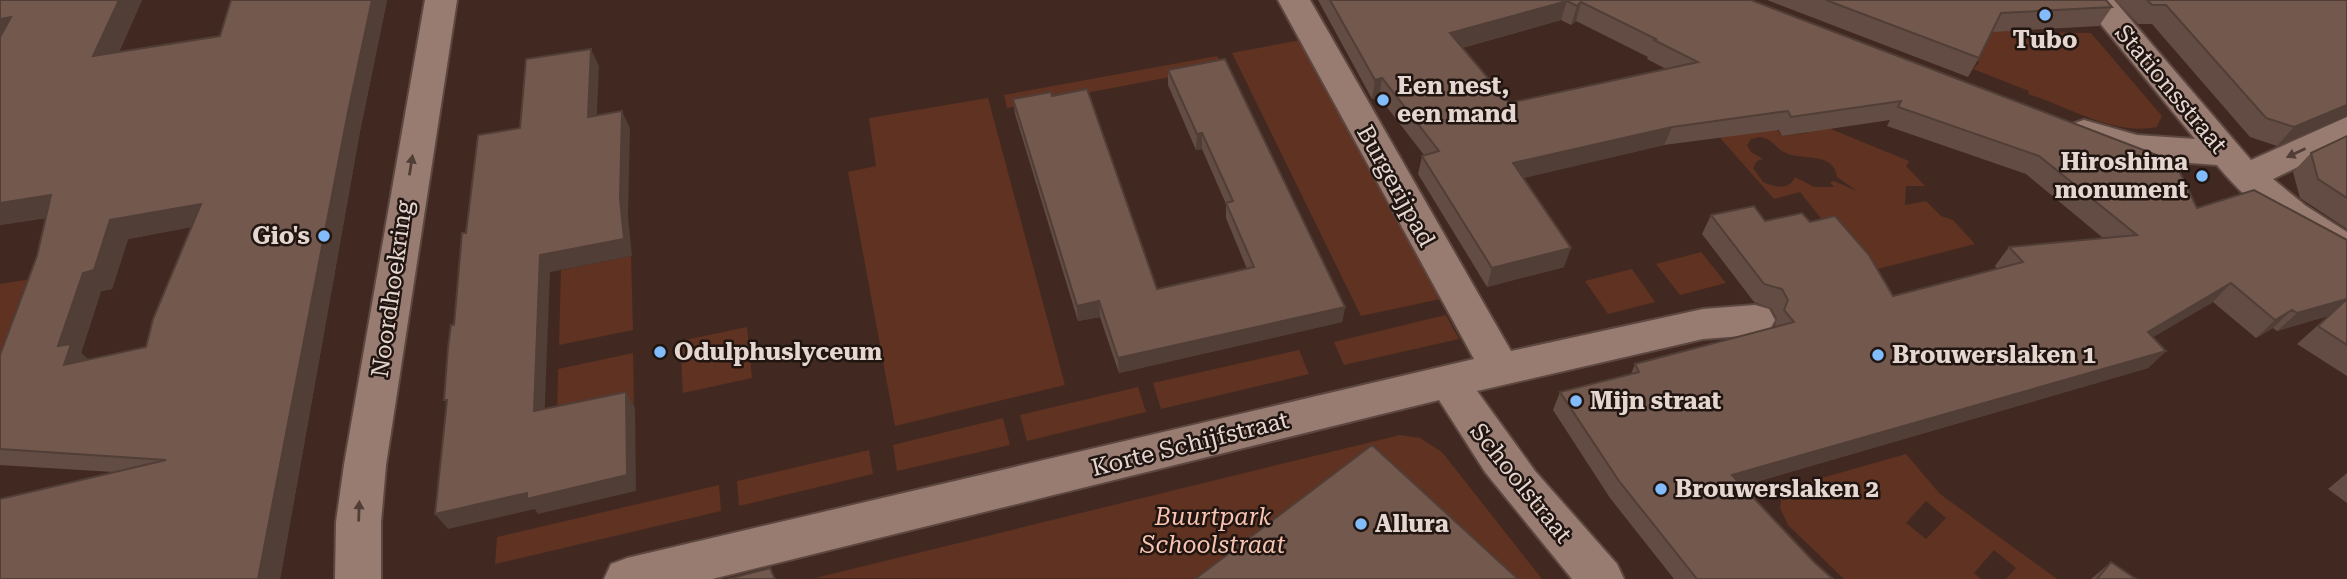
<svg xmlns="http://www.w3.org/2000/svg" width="2347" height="579" viewBox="0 0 2347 579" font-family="'Roboto Serif',serif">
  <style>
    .green { fill: #5f3221; fill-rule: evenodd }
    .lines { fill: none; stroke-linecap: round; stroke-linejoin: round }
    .minor-casing { stroke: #5c4841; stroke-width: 4 }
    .tertiary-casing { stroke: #5c4841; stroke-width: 4 }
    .minor { fill: #997c71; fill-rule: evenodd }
    .tertiary { fill: #997c71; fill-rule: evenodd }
    .wall { fill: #634c43; fill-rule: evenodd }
    .shaded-wall { fill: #503e37 }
    .building { fill: #73584e; stroke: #503e37; stroke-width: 2; fill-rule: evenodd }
    .oneway { fill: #503e37 }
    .poi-dot { fill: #82bcfa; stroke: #201511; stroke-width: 2.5 }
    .labels { text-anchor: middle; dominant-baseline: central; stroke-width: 5; stroke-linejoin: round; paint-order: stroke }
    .poi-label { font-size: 24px; font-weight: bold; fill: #e6d6d0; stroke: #201511; text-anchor: start }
    .street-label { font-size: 24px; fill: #e6d6d0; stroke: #201511 }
    .park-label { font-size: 24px; font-style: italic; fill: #f8c4b1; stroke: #201511 }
  </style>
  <rect width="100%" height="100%" fill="#412921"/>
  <path class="green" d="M 2013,29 L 2016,32 L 2091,33 L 2162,116 L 2157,127 C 2113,136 2070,107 2028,94 L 2029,91 L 1973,69 L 1979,63 L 1977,60 L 1991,31 Z
    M 1306,39 L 1445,298 L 1361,316 L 1232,53 Z
    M 1217,56 L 1223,67 L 1007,108 L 1004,95 Z
    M 988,98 L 1065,385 L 895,426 L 848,172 L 876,166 L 869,118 Z
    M 1757,103 L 1782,136 L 1807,133 L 1816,123 L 1909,161 L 1906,166 L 1925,186 L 1906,186 L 1905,205 L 1926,201 L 1941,216 L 1953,220 L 1975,244 L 1858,274 L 1827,226 L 1800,192 L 1774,199 L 1721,139 L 1699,108 ZM 1760,137 C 1772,139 1774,146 1782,151 C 1798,162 1834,150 1837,177 L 1857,191 L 1834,181 L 1830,182 L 1834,187 L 1814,187 L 1795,177 C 1789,191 1775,187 1763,182 L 1753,168 L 1757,161 L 1763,159 L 1751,152 L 1747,145 L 1751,139 Z
    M 1701,252 L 1726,283 L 1680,295 L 1656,264 Z
    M 631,256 L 633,330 L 559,345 L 561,270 Z
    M 1632,269 L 1655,302 L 1608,314 L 1585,281 Z
    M 56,275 L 0,397 L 0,284 Z
    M 1446,315 L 1459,339 L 1344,365 L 1334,342 Z
    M 747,327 L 752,378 L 683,393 L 680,341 Z
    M 1299,350 L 1309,374 L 1161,409 L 1153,383 Z
    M 633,353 L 634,408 L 557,425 L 558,369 Z
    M 1138,387 L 1146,412 L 1027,441 L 1020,415 Z
    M 1003,418 L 1010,445 L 897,471 L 893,445 Z
    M 1400,435 L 1420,438 L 1442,452 L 1542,579 L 815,578 Z
    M 869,450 L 873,474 L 739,506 L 737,481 Z
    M 1906,454 L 1940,494 L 2057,579 L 2006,579 L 2016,568 L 1994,550 L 1974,573 L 1981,579 L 1844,579 L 1788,525 L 1780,508 L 1781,500 L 1790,487 ZM 1926,501 L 1946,518 L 1926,539 L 1906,523 Z
    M 719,485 L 721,511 L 495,564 L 497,537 Z"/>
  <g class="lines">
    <defs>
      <path id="minor" d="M 1278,0 L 1310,0 L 1511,351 L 1703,309 L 1755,305 L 1769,309 L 1775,320 L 1769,331 L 1755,335 L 1703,339 L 1477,391 L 1535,471 L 1617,564 L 1624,579 L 1572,579 L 1485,472 L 1439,400 L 712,579 L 604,579 L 611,564 L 627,558 L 1474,359 Z
        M 2081,0 L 2114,0 L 2251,160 L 2347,117 L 2347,143 L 2273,179 L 2306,206 L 2347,232 L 2347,264 C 2305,251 2244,199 2217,165 L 2137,159 L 2072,140 L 2067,132 L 2072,124 L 2084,120 L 2137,135 L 2195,139 Z"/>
      <path id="tertiary" d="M 425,0 L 457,0 L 386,465 L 381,522 L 381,579 L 335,579 L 336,522 L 344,465 Z"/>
    </defs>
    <use href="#minor" class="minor-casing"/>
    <use href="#tertiary" class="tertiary-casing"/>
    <use href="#minor" class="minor"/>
    <use href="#tertiary" class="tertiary"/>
  </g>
  <path class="wall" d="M 0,0 L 142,0 L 119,52 L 220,36 L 231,0 L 387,0 L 360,131 L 280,579 L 0,579 L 113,472 L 0,465 L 0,355 L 37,256 L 46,218 L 0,225 ZM 191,227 L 146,347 L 89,360 L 81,353 L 101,291 L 112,289 L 128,239 Z
    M 1318,0 L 1751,0 L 2197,208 L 2347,240 L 2347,376 L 2297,344 L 2328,316 L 2277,331 L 2273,328 L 2256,338 L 2213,302 L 2153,337 L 2166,351 L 2148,368 L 1742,486 L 1814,562 L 1833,579 L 1674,579 L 1610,498 L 1553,410 L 1560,392 L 1631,374 L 1635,364 L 1774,328 L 1777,319 L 1771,308 L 1754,302 L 1702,234 L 1711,215 L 1765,221 L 1810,222 L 1893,296 L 1997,269 L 1995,266 L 2009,247 L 2103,238 L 2026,174 L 1887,126 L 1890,120 L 1782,136 L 1779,130 L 1664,145 L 1523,178 L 1564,267 L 1487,287 L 1418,174 L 1422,156 L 1424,155 L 1379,97 L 1372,99 ZM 1561,20 L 1571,25 L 1576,21 L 1648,57 L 1647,59 L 1666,69 L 1509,103 L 1462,48 Z
    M 1767,0 L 2106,0 L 2112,7 L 2099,26 L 1992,32 L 1979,58 L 1968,77 Z
    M 2116,0 L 2347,0 L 2347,116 L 2277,146 L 2250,137 L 2152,24 L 2138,24 Z
    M 1168,70 L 1345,307 L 1342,322 L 1119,373 L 1100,317 L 1078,321 L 1015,114 L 1013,99 L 1052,96 L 1157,289 L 1247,269 L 1226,218 L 1226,204 L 1202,149 L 1196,150 L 1168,85 Z
    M 2347,136 L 2347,229 L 2300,198 L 2293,172 L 2311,153 Z
    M 2347,473 L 2347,503 L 2328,489 Z
    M 2111,562 L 2136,579 L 2091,579 Z"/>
  <path class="shaded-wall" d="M 119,0 L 142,0 L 108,75 L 93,56 Z
    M 372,0 L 387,0 L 360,131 L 280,579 L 258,579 L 348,112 Z
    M 1567,1 L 1561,20 L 1446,52 L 1450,33 Z
    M 1581,2 L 1576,21 L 1571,25 L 1577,6 Z
    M 11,17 L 0,41 L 0,19 Z
    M 591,49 L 599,66 L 596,134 L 588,117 Z
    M 1382,78 L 1379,97 L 1372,99 L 1375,80 Z
    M 2347,105 L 2347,116 L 2277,146 L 2294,127 Z
    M 622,111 L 630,128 L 628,216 L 632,256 L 550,272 L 544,427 L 534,411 L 540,255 L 620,199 Z
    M 1672,127 L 1664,145 L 1507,182 L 1513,163 Z
    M 1202,133 L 1202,149 L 1196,150 L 1197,134 Z
    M 51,195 L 69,214 L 0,225 L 0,203 Z
    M 201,204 L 217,222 L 128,239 L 112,289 L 101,291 L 81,353 L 91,362 L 64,365 L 58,346 L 83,273 L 110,220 Z
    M 1571,248 L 1564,267 L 1487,287 L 1492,268 Z
    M 2231,283 L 2213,302 L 2131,350 L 2148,332 Z
    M 2347,299 L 2328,316 L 2277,331 L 2297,313 Z
    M 1099,301 L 1100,317 L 1078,321 L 1077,306 Z
    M 1345,307 L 1342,322 L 1119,373 L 1118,358 Z
    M 2292,310 L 2273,328 L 2256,338 L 2275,320 Z
    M 2166,351 L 2148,368 L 1721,492 L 1732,475 Z
    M 626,392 L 635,408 L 636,491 L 538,514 L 535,509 L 448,529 L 435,514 L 527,493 Z"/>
  <path class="building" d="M 0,0 L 119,0 L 93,56 L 220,36 L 231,0 L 372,0 L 348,112 L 258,579 L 0,579 L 0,499 L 166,460 L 0,449 L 0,355 L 37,256 L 51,195 L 0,203 L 0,37 L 11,17 L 0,19 ZM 201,204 L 153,319 L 146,347 L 64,365 L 71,344 L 58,346 L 83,273 L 94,270 L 110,220 Z
    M 1330,0 L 1751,0 L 2175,162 L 2197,208 L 2254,190 L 2347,240 L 2347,299 L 2297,313 L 2292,310 L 2275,320 L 2231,283 L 2148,332 L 2166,351 L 1732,475 L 1814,562 L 1833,579 L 1697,579 L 1619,481 L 1560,392 L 1639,372 L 1635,364 L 1794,322 L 1784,310 L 1788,300 L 1782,289 L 1764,284 L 1711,215 L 1754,206 L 1765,221 L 1802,213 L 1810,222 L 1835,216 L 1869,255 L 1893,296 L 2023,262 L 2009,247 L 2137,235 L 2039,156 L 1898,107 L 1901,101 L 1791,117 L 1788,111 L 1672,127 L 1513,163 L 1571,248 L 1492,268 L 1422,156 L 1439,151 L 1382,78 L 1375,80 ZM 1567,1 L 1577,6 L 1581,2 L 1656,39 L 1654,40 L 1698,62 L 1509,103 L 1450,33 Z
    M 1826,0 L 2106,0 L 2112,7 L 2001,13 L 1979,58 Z
    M 2147,0 L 2347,0 L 2347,105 L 2294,127 L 2266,118 L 2166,5 L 2152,5 Z
    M 591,49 L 588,117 L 622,111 L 620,199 L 624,239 L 540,255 L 534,411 L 626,392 L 627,475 L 527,499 L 527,493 L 435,514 L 447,400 L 444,400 L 448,347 L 451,325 L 454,325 L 462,233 L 466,233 L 478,135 L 520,128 L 526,59 Z
    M 1225,59 L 1345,307 L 1118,358 L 1099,301 L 1077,306 L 1013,99 L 1051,92 L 1052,96 L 1087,89 L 1157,289 L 1254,267 L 1226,203 L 1233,201 L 1202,133 L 1197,134 L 1168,70 Z
    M 2347,136 L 2347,198 L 2318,179 L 2311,153 Z
    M 2347,299 L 2347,345 L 2318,326 Z
    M 1372,445 L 1518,579 L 1195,579 Z
    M 2111,562 L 2136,579 L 2097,579 Z
    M 770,568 L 775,579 L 728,579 Z"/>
  <defs><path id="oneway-solid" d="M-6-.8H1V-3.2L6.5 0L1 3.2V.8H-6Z" transform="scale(1.75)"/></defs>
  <g class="oneway">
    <use href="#oneway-solid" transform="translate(2296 153) rotate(155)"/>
    <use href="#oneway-solid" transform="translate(411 165) rotate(-81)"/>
    <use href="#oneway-solid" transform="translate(359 511) rotate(-88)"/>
  </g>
  <g class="poi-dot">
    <circle cx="2045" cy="15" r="7"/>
    <circle cx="1383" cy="100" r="7"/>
    <circle cx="2202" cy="176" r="7"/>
    <circle cx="324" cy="236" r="7"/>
    <circle cx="660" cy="352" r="7"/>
    <circle cx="1878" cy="355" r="7"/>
    <circle cx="1576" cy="401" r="7"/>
    <circle cx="1661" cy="489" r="7"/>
    <circle cx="1361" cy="524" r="7"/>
  </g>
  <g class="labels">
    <g class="poi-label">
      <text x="2045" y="40" text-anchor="middle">Tubo</text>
      <text x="1397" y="86">Een nest,<tspan x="1397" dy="28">een mand</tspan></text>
      <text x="2188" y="162" text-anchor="end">Hiroshima<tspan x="2188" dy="28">monument</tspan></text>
      <text x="310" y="236" text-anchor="end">Gio's</text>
      <text x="674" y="352">Odulphuslyceum</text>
      <text x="1892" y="355">Brouwerslaken 1</text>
      <text x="1590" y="401">Mijn straat</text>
      <text x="1675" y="489">Brouwerslaken 2</text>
      <text x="1375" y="524">Allura</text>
    </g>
    <g class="street-label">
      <text transform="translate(2171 89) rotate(50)">Stationsstraat</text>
      <text transform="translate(1396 186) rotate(61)">Burgerijpad</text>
      <text transform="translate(392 289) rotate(-82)">Noordhoekring</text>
      <text transform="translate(1190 444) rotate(-14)">Korte Schijfstraat</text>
      <text transform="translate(1521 483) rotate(51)">Schoolstraat</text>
    </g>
    <g class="park-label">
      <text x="1213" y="517">Buurtpark<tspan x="1213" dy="28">Schoolstraat</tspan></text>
    </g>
  </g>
</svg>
